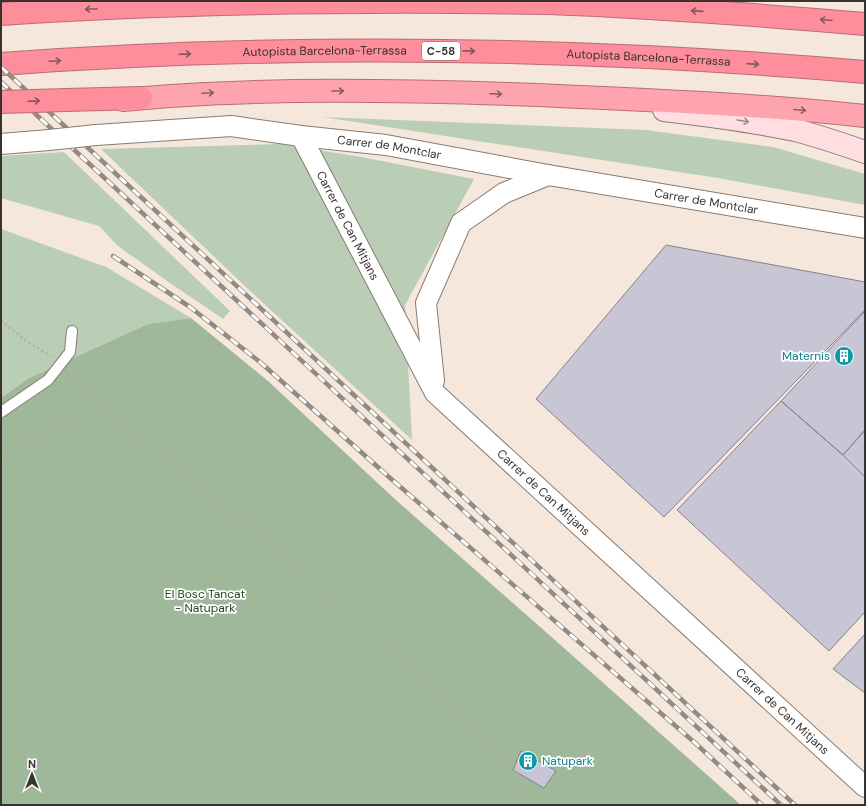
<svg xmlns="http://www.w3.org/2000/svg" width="866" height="806" viewBox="0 0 866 806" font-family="'DM Sans',sans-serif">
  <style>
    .green { fill: #b9ceb5 }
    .forest { fill: #9fb89a }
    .building { fill: #c8c6d5; stroke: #83818f }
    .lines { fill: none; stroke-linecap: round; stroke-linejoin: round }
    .service-casing { stroke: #887c72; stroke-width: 12 }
    .minor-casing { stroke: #887c72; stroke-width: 22 }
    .secondary-casing { stroke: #887c72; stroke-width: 24 }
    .trunk-casing { stroke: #b96e75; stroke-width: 24 }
    .motorway-casing { stroke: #b96e75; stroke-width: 24 }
    .path { stroke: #b9aea5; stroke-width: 2.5; stroke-dasharray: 2 3; stroke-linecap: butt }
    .service { stroke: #fff; stroke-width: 10 }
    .minor { stroke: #fff; stroke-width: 20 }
    .secondary { stroke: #ffdde1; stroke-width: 22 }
    .trunk { stroke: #fea4af; stroke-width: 22 }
    .motorway { stroke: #fe8e9b; stroke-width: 22 }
    .rail-casing { stroke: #938a82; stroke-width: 4.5 }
    .rail { stroke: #fff; stroke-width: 3; stroke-dasharray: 9; stroke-linecap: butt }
    .minor-bridge-casing { stroke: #887c72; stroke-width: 22; stroke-linecap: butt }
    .motorway-bridge-casing { stroke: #b96e75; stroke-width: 24; stroke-linecap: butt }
    .minor-bridge { stroke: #fff; stroke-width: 20 }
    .motorway-bridge { stroke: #fe8e9b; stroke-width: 22 }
    .oneway { stroke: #88575a }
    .oneway2 { stroke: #886062 }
    .oneway3 { stroke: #9c8888 }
    .labels { text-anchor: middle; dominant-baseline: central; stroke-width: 3.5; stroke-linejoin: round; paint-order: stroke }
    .shield { fill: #fff; stroke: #74706d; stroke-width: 1 }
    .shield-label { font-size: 11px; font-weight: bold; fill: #39332f }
    .street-label { font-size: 12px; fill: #39332f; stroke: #fff }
    .culture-label { font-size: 12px; fill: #0d838f; stroke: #fff; text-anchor: end }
    .park-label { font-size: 12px; fill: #22461c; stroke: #fff }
  </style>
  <rect width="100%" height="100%" fill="#f5e7dc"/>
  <path class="green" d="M 323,117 L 646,130 L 773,147 L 865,174 L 865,205 L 718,178 Z
    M 281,144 L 361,157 L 474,179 L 405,305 L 412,440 L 247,288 L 101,149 Z
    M 64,152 L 230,311 L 223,319 L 167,281 L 118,246 L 99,226 L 1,198 L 1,156 Z
    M 1,229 L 106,267 L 191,318 L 148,324 L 29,378 L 1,398 Z"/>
  <path class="forest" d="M 191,318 L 268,381 L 397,501 L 547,633 L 741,805 L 1,805 L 1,398 L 29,378 L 148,324 Z"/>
  <path class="building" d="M 666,245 L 865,282 L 865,310 L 664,517 L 536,399 Z
    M 865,311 L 865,430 L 843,455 L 781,401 Z
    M 781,401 L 843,455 L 865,477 L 865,612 L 829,651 L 677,510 Z
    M 865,430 L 865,477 L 843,455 Z
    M 865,634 L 865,693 L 833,669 Z
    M 521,751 L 556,771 L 544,788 L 513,770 Z"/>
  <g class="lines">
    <defs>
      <path id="service" d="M 1,412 L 48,380 L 70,352 L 72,331"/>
      <g id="minor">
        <path id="s1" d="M 96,135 L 231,126 L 301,136 L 386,145 L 548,175"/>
        <path id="s2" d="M 301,136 L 435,393 L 865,787"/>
        <path d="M 1,144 L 49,140"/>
        <path id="s3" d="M 434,381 L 426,303 L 461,223 L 504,193 L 548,175 L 865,228"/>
      </g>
      <path id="secondary" d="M 664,110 C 707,115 752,121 795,130 C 818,136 842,144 865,152"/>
      <path id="trunk" d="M 123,100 C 179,94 237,92 294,91 C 375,90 456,92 537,95 C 646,100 756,104 865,116"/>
      <g id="motorway">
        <path d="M 1,14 C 183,2 366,0 548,3 C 654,7 760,15 865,24"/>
        <path id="s4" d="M 1,64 C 289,43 578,47 865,72"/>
        <path d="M 66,100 L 141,98"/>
      </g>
    </defs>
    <use href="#service" class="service-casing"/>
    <use href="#minor" class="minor-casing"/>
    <use href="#secondary" class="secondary-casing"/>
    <use href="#trunk" class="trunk-casing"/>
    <use href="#motorway" class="motorway-casing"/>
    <path class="path" d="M 1,321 L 29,343 L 51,356
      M 72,373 L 107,410 L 314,580 L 454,713 L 523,779 L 511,805
      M 1,460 L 18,444 L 51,427 L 107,410"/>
    <use href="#service" class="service"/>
    <use href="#minor" class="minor"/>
    <use href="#secondary" class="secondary"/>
    <use href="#trunk" class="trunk"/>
    <use href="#motorway" class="motorway"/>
    <defs>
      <path id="rail" d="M 1,67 L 795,805
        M 1,82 L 781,805
        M 113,256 L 190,307 L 260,362 L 389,477 L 694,742 L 762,805"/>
    </defs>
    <use href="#rail" class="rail-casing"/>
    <use href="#rail" class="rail"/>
    <defs>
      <path id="minor-bridge" d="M 49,140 L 96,135"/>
      <path id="motorway-bridge" d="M 1,102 L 66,100"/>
    </defs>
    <use href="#minor-bridge" class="minor-bridge-casing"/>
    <use href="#motorway-bridge" class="motorway-bridge-casing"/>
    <use href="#minor-bridge" class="minor-bridge"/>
    <use href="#motorway-bridge" class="motorway-bridge"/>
  </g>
  <defs><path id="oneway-shaft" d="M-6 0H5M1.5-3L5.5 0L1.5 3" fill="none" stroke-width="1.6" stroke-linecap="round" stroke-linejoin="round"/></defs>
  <g class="oneway">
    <use href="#oneway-shaft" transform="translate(91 9) rotate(177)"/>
    <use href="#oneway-shaft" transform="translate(697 11) rotate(-176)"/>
    <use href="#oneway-shaft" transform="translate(826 20) rotate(-175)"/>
    <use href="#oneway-shaft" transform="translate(469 51) rotate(1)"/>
    <use href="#oneway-shaft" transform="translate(185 54) rotate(-2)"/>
    <use href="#oneway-shaft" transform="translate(55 61) rotate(-3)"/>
    <use href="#oneway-shaft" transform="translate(753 64) rotate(4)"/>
    <use href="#oneway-shaft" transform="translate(34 101) rotate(-2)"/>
  </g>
  <g class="oneway2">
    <use href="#oneway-shaft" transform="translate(338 91)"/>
    <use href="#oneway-shaft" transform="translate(208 93) rotate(-3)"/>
    <use href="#oneway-shaft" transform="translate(496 94) rotate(2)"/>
    <use href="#oneway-shaft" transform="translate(800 110) rotate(5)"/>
  </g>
  <use class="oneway3" href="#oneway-shaft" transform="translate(743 121) rotate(9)"/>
  <defs>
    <symbol id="building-disc" viewBox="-11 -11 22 22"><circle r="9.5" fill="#0f9aa8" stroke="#fff"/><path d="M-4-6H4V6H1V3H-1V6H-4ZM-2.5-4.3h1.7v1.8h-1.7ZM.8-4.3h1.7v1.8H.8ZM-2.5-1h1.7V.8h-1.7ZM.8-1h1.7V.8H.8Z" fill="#fff"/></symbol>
  </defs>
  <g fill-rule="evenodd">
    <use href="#building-disc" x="833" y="345" width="22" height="22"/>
    <use href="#building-disc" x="517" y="750" width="22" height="22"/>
  </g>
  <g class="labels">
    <rect class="shield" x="422" y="42" width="38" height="18" rx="3"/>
    <g class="shield-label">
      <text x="441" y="51">C-58</text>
    </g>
    <g class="street-label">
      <text stroke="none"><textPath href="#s4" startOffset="324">Autopista Barcelona-Terrassa</textPath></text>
      <text stroke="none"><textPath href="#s4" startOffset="648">Autopista Barcelona-Terrassa</textPath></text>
      <text stroke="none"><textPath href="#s1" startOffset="295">Carrer de Montclar</textPath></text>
      <text stroke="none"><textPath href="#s3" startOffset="426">Carrer de Montclar</textPath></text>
      <text stroke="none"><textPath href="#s2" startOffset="101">Carrer de Can Mitjans</textPath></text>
      <text stroke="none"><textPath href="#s2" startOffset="437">Carrer de Can Mitjans</textPath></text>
      <text stroke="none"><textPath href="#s2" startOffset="761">Carrer de Can Mitjans</textPath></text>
    </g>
    <g class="culture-label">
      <text x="830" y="356">Maternis</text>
      <text x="542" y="761" text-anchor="start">Natupark</text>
    </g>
    <g class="park-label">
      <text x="205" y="594">El Bosc Tancat<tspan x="205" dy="14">- Natupark</tspan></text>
    </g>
  </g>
  <rect width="866" height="806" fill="none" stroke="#39332f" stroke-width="4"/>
  <g transform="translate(32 774)" stroke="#ffffff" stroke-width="3" paint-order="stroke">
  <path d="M0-3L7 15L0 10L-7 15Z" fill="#39332f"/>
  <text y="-6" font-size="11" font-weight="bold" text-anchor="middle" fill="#39332f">N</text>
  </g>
</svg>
